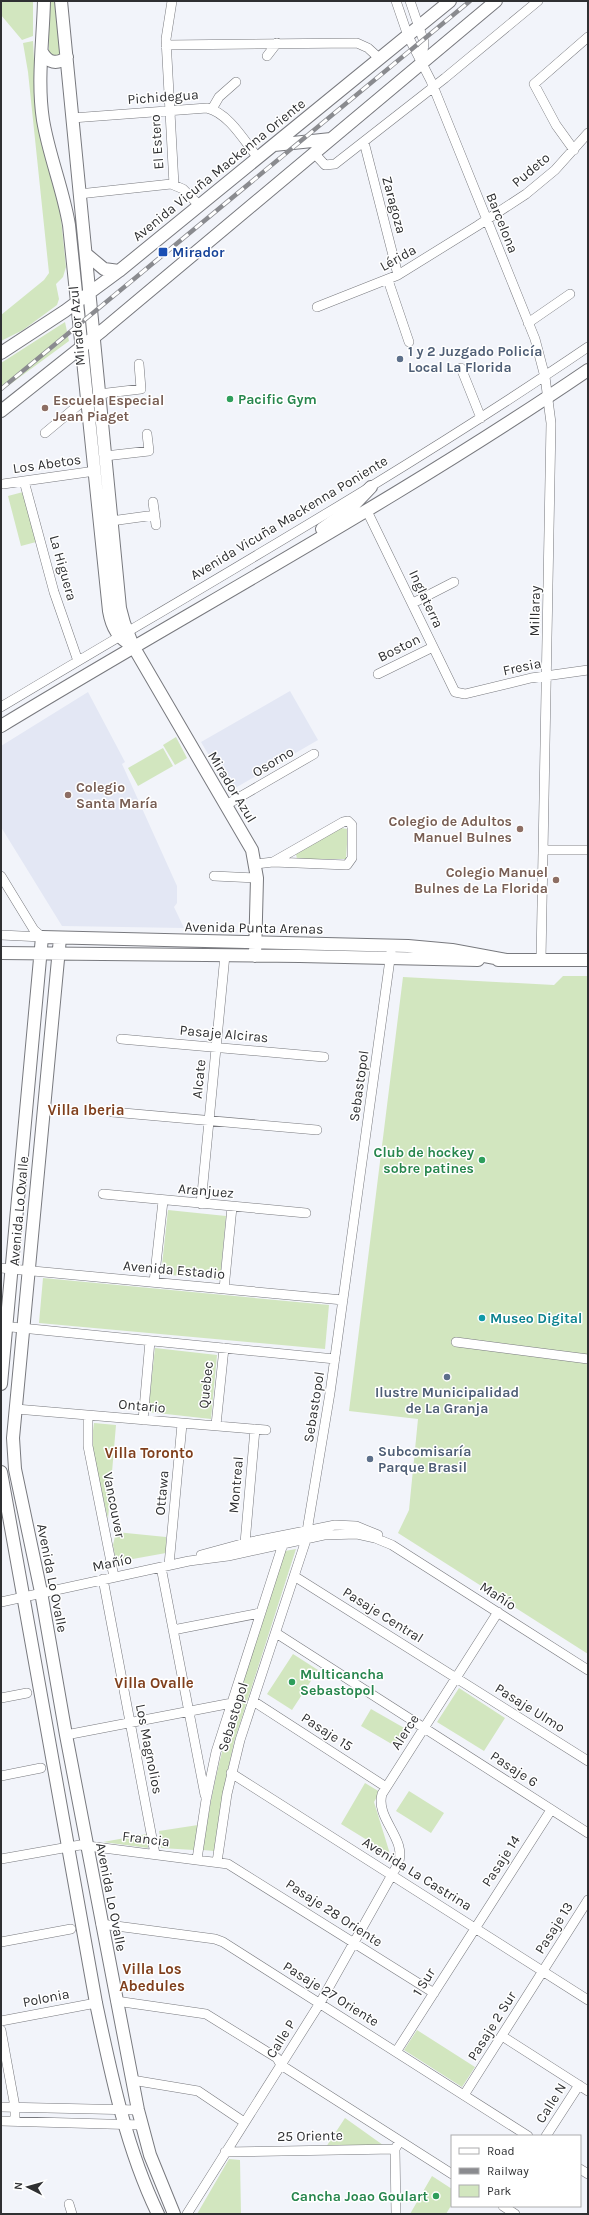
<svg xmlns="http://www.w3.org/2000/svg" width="589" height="2215" viewBox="0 0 589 2215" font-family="Karla,sans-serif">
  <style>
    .built { fill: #e3e7f4 }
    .green { fill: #d2e6bf }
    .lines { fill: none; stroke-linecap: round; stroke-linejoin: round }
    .minor-casing { stroke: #78797e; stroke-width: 10 }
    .major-casing { stroke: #78797e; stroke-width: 14 }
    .minor { stroke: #fff; stroke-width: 9 }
    .major { stroke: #fff; stroke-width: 12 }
    .rail-casing { stroke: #8a8b8f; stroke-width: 4.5 }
    .rail { stroke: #fff; stroke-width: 3; stroke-dasharray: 9; stroke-linecap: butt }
    .transit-dot { fill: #1a4fb4; stroke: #fff; stroke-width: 1.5 }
    .service-dot { fill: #5c6f8a; stroke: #fff; stroke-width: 1.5 }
    .leisure-dot { fill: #2e9e5b; stroke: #fff; stroke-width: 1.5 }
    .education-dot { fill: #8d6e63; stroke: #fff; stroke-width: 1.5 }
    .culture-dot { fill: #0f9aa8; stroke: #fff; stroke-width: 1.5 }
    .labels { text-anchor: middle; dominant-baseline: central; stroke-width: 3; stroke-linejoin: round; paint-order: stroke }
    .street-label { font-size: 14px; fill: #2f3032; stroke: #fff }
    .transit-label { font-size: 14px; font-weight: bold; fill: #164399; stroke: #fff; text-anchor: start }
    .service-label { font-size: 14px; font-weight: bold; fill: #4e5e75; stroke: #fff; text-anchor: start }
    .leisure-label { font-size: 14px; font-weight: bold; fill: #27864d; stroke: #fff; text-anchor: start }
    .education-label { font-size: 14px; font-weight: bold; fill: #785e54; stroke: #fff; text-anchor: start }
    .culture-label { font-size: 14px; font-weight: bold; fill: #0d838f; stroke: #fff; text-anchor: start }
    .neighbourhood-label { font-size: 15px; font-weight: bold; fill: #7f3f1c; stroke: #fff }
  </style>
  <rect width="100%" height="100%" fill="#f2f4fa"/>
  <path class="built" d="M 290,691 L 318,740 L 230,791 L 201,742 Z
    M 88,692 L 125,762 L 122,764 L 177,886 L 177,903 L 174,907 L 184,928 L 62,926 L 1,827 L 1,746 Z"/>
  <path class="green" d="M 1,1 L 33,1 L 33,36 L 22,40 L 1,15 Z
    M 48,1 L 57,1 L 61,54 L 59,56 L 53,56 L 49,53 Z
    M 33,41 L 36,100 L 60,209 L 66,267 L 63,277 L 56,284 L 59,299 L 57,305 L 23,330 L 1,341 L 1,315 L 44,280 L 49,273 L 28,72 L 23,43 Z
    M 65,322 L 69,341 L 1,391 L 1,363 Z
    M 23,492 L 36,542 L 21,546 L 8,496 Z
    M 176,737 L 187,758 L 175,765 L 163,745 Z
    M 163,748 L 173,766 L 138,786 L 128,768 Z
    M 341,828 L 348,829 L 346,859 L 297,859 L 296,854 Z
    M 563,976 L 588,976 L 588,1654 L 398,1533 L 409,1510 L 418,1419 L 349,1411 L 403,977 L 554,985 Z
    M 168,1210 L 226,1216 L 220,1280 L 161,1274 Z
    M 43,1278 L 329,1305 L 325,1349 L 39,1323 Z
    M 155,1348 L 217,1355 L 211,1419 L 148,1412 Z
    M 94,1423 L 116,1425 L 108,1519 L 91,1446 Z
    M 116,1532 L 166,1537 L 166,1553 L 116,1562 L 113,1545 Z
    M 296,1549 L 234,1742 L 222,1798 L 214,1851 L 203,1850 C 216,1747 253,1649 285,1551 Z
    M 293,1654 L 318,1670 L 292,1710 L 267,1694 Z
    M 459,1688 L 505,1718 L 484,1751 L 437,1722 Z
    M 371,1709 L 406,1729 L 395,1746 L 361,1726 Z
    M 365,1783 L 380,1792 L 374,1802 L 390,1854 L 341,1824 Z
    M 409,1791 L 444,1813 L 431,1833 L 396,1811 Z
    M 198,1825 L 194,1850 L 161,1848 L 159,1831 Z
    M 147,1834 L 148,1848 L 103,1842 Z
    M 417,2030 L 475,2067 L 462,2087 L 404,2050 Z
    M 345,2118 L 383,2145 L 326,2147 Z
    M 229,2159 L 240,2160 L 241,2214 L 197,2214 Z
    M 432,2176 L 452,2189 L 452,2204 L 446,2214 L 410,2214 Z"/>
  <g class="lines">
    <defs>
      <path id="minor" d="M 172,1 L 166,39 L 174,185
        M 396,1 L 408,36 L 431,81 L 535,339 L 545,377 L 551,423 L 541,960
        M 410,1 L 424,42 L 422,62
        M 166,45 L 357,43 L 368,48 L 379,58
        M 267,56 L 277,43
        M 212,109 L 219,97 L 236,82
        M 72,118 L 207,108 C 229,113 245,142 258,158
        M 364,142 L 398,275
        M 574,150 L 556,125 L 534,84 L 588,37
        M 314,153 L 325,165 L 335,164 L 445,78 L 538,1
        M 79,194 L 171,184 L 183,189 L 200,206
        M 388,280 L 409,342
        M 317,307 L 398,275 L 477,226 L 526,194 L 555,170 L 588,133
        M 528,323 L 570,294
        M 461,368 L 481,418
        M 99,394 L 141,389 L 139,364
        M 45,433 L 88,397
        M 105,456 L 149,451 L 147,434
        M 24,481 L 54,592 L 78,661
        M 3,484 L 95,471
        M 153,502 L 156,525
        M 367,511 L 455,692 L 465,694 L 531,678 L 588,670
        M 111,521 L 155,515
        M 413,603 L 454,582
        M 378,674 L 433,647
        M 1,707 C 198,589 398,476 588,347
        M 226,805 L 314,754
        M 543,850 L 588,850
        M 256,864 L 273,862 L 347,865 L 352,858 L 352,825 L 348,821 L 343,822 L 273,862
        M 1,876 L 34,930 L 42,937
        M 214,876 L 257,878
        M 1,935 L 42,937
        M 121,1039 L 324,1057
        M 112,1112 L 317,1130
        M 103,1194 L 306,1213
        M 201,1204 L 225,955
        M 1,1268 L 343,1300
        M 154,1282 L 163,1201
        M 224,1289 L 232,1207
        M 1,1326 L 335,1359
        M 456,1342 L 588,1359
        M 16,1409 L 266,1430
        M 88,1416 L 88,1446 L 114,1577
        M 143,1420 L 150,1341
        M 216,1425 L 224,1348
        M 245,1543 L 255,1429
        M 201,1555 L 245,1543 L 335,1525 L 356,1526 L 378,1535
        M 169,1565 L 182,1424
        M 161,1567 L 205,1795
        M 294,1576 L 588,1761
        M 103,1579 L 155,1854
        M 1,1602 L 189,1561 L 228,1556 L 324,1535 L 357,1534 L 375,1538 L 392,1545 L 588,1670
        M 173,1630 L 260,1613
        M 276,1633 L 588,1833
        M 1,1698 L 27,1693
        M 253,1701 L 386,1787
        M 66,1735 L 232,1703
        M 231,1773 L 588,2000
        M 1,1776 L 41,1768
        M 1,1859 L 80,1845 L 228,1864 L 434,1993
        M 197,1859 L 206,1800 L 216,1752 L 283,1544
        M 217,1862 L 227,1794 L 240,1740 L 305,1543 L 330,1393 L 391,952
        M 101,1924 L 215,1939 L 223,1942 L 528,2136
        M 1,1942 L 71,1929
        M 116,2001 L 206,2014 L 277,2058 L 281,2065 L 452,2174
        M 1,2021 L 96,2003
        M 1,2030 L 15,2107 L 15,2121
        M 502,2036 L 588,2091
        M 396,2052 L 551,1810
        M 132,2080 L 198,2091 L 244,2122
        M 464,2095 L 588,1900
        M 1,2107 L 138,2110
        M 1,2121 L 142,2125
        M 546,2136 L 579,2085
        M 225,2152 L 395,2149
        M 580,2169 L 588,2174
        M 69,2204 L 72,2214
        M 503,2206 L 515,2214
        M 187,2214 L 320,2003 L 398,1864 C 408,1839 375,1819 382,1794 L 498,1612
        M 396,2214 L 395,2149 L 398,2144"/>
      <path id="major" d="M 44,1 C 43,41 37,81 43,120 C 49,156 63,189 69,225 L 109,611 C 112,628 118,638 133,646
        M 61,1 L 120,608 L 124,623 L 133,646 L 252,850 L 257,878 L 255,956
        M 42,52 C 48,63 57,65 67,57
        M 274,145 L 331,139
        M 86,254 L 104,269 L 119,271
        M 1,353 L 65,311 L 119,271 L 450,1
        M 1,411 L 103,330 L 496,1
        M 322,529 L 349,510 L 371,487
        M 1,726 C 197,607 399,499 588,370
        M 60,938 L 13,1438 L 15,1469 L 41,1592 L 66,1735 L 138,2110 L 150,2155 L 174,2214
        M 1,953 L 300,956 L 478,960
        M 498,960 L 588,960
        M 1,1384 L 42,937 L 408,946 L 452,950 L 506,960
        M 1,1472 L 96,2003 C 111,2074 126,2148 158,2214"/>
    </defs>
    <use href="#minor" class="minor-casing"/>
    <use href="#major" class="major-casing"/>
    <use href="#minor" class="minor"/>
    <use href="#major" class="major"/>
    <defs>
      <path id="rail" d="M 1,389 L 470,1"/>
    </defs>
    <use href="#rail" class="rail-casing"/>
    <use href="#rail" class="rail"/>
  </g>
  <rect class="transit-dot" x="158" y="247" width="10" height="10" rx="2"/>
  <g class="service-dot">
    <circle cx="400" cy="359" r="4"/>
    <circle cx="447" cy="1377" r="4"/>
    <circle cx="370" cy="1459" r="4"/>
  </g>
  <g class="leisure-dot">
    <circle cx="230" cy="399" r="4"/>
    <circle cx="482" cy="1160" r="4"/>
    <circle cx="292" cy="1682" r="4"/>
    <circle cx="436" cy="2196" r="4"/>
  </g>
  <g class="education-dot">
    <circle cx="45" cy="408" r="4"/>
    <circle cx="68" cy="795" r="4"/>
    <circle cx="520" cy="829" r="4"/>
    <circle cx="556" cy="880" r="4"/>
  </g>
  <circle class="culture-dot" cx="482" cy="1318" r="4"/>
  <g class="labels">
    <g class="street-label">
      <text transform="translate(163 97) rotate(-4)">Pichidegua</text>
      <text transform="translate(157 142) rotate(-94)">El Estero</text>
      <text transform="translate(219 170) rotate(-39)">Avenida Vicuña Mackenna Oriente</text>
      <text transform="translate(531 170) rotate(-40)">Pudeto</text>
      <text transform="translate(394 205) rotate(75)">Zaragoza</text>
      <text transform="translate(502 223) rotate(68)">Barcelona</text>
      <text transform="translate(398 258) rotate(-29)">Lérida</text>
      <text transform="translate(77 326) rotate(-95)">Mirador Azul</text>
      <text transform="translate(47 464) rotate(-8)">Los Abetos</text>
      <text transform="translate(289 518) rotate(-31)">Avenida Vicuña Mackenna Poniente</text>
      <text transform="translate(63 568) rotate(74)">La Higuera</text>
      <text transform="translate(426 599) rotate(65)">Inglaterra</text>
      <text transform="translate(535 611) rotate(-89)">Millaray</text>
      <text transform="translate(399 648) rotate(-26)">Boston</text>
      <text transform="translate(522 667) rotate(-12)">Fresia</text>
      <text transform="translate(273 762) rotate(-31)">Osorno</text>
      <text transform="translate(232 787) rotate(59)">Mirador Azul</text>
      <text transform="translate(254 928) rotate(1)">Avenida Punta Arenas</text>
      <text transform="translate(224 1034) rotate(5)">Pasaje Alciras</text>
      <text transform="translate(199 1079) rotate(-84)">Alcate</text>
      <text transform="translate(359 1086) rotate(-82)">Sebastopol</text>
      <text transform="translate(206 1191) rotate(5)">Aranjuez</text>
      <text transform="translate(19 1211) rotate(-85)">Avenida Lo Ovalle</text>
      <text transform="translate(174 1270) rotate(5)">Avenida Estadio</text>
      <text transform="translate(206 1385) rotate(-84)">Quebec</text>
      <text transform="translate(142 1406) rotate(5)">Ontario</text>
      <text transform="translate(314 1407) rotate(-81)">Sebastopol</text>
      <text transform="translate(236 1485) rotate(-85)">Montreal</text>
      <text transform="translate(162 1493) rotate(-85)">Ottawa</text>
      <text transform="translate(114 1505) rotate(79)">Vancouver</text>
      <text transform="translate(112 1563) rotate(-12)">Mañío</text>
      <text transform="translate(52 1578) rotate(79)">Avenida Lo Ovalle</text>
      <text transform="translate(498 1596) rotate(33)">Mañío</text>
      <text transform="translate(383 1615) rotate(32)">Pasaje Central</text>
      <text transform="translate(530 1708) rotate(32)">Pasaje Ulmo</text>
      <text transform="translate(233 1717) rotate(-73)">Sebastopol</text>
      <text transform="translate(327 1732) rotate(33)">Pasaje 15</text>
      <text transform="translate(405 1732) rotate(-57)">Alerce</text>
      <text transform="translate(149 1749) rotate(79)">Los Magnolios</text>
      <text transform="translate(514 1769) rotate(33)">Pasaje 6</text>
      <text transform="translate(146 1839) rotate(7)">Francia</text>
      <text transform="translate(501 1861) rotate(-57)">Pasaje 14</text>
      <text transform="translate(417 1874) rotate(32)">Avenida La Castrina</text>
      <text transform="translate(111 1897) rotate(79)">Avenida Lo Ovalle</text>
      <text transform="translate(334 1913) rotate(33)">Pasaje 28 Oriente</text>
      <text transform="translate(554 1928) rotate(-58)">Pasaje 13</text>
      <text transform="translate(424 1982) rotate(-58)">1 Sur</text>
      <text transform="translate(331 1994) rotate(32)">Pasaje 27 Oriente</text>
      <text transform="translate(46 1998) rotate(-11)">Polonia</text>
      <text transform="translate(492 2026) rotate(-58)">Pasaje 2 Sur</text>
      <text transform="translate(281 2039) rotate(-58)">Calle P</text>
      <text transform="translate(551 2103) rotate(-58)">Calle N</text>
      <text transform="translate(310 2136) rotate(-1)">25 Oriente</text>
    </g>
    <g class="transit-label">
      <text x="172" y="252">Mirador</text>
    </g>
    <g class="service-label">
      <text x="408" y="351">1 y 2 Juzgado Policía<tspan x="408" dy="16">Local La Florida</tspan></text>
      <text x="447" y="1392" text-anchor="middle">Ilustre Municipalidad<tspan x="447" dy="16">de La Granja</tspan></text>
      <text x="378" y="1451">Subcomisaría<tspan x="378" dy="16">Parque Brasil</tspan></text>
    </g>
    <g class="leisure-label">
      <text x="238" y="399">Pacific Gym</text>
      <text x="474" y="1152" text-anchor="end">Club de hockey<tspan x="474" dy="16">sobre patines</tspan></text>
      <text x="300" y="1674">Multicancha<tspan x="300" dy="16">Sebastopol</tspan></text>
      <text x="428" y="2196" text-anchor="end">Cancha Joao Goulart</text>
    </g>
    <g class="education-label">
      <text x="53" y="400">Escuela Especial<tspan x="53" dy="16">Jean Piaget</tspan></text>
      <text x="76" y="787">Colegio<tspan x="76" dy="16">Santa María</tspan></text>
      <text x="512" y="821" text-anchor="end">Colegio de Adultos<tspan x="512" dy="16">Manuel Bulnes</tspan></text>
      <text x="548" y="872" text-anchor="end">Colegio Manuel<tspan x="548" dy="16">Bulnes de La Florida</tspan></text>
    </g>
    <g class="culture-label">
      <text x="490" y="1318">Museo Digital</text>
    </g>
    <g class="neighbourhood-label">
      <text x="86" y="1110">Villa Iberia</text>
      <text x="149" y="1453">Villa Toronto</text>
      <text x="154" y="1683">Villa Ovalle</text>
      <text x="152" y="1969">Villa Los<tspan x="152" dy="17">Abedules</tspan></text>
    </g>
  </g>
  <rect width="589" height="2215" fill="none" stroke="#2f3032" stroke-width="4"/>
  <rect x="451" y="2135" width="130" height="72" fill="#ffffff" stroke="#acacad"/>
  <rect x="459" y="2148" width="20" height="6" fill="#ffffff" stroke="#acacad"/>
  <text x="487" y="2155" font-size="12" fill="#2f3032">Road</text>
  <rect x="459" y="2168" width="20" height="6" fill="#8a8b8f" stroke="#acacad"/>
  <text x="487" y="2175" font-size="12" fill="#2f3032">Railway</text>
  <rect x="459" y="2185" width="20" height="12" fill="#d2e6bf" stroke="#acacad"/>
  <text x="487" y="2195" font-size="12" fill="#2f3032">Park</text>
  <g transform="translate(28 2187) rotate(276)" stroke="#ffffff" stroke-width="3" paint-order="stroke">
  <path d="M0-3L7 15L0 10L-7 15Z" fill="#2f3032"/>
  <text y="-6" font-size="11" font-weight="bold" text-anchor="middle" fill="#2f3032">N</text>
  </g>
</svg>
